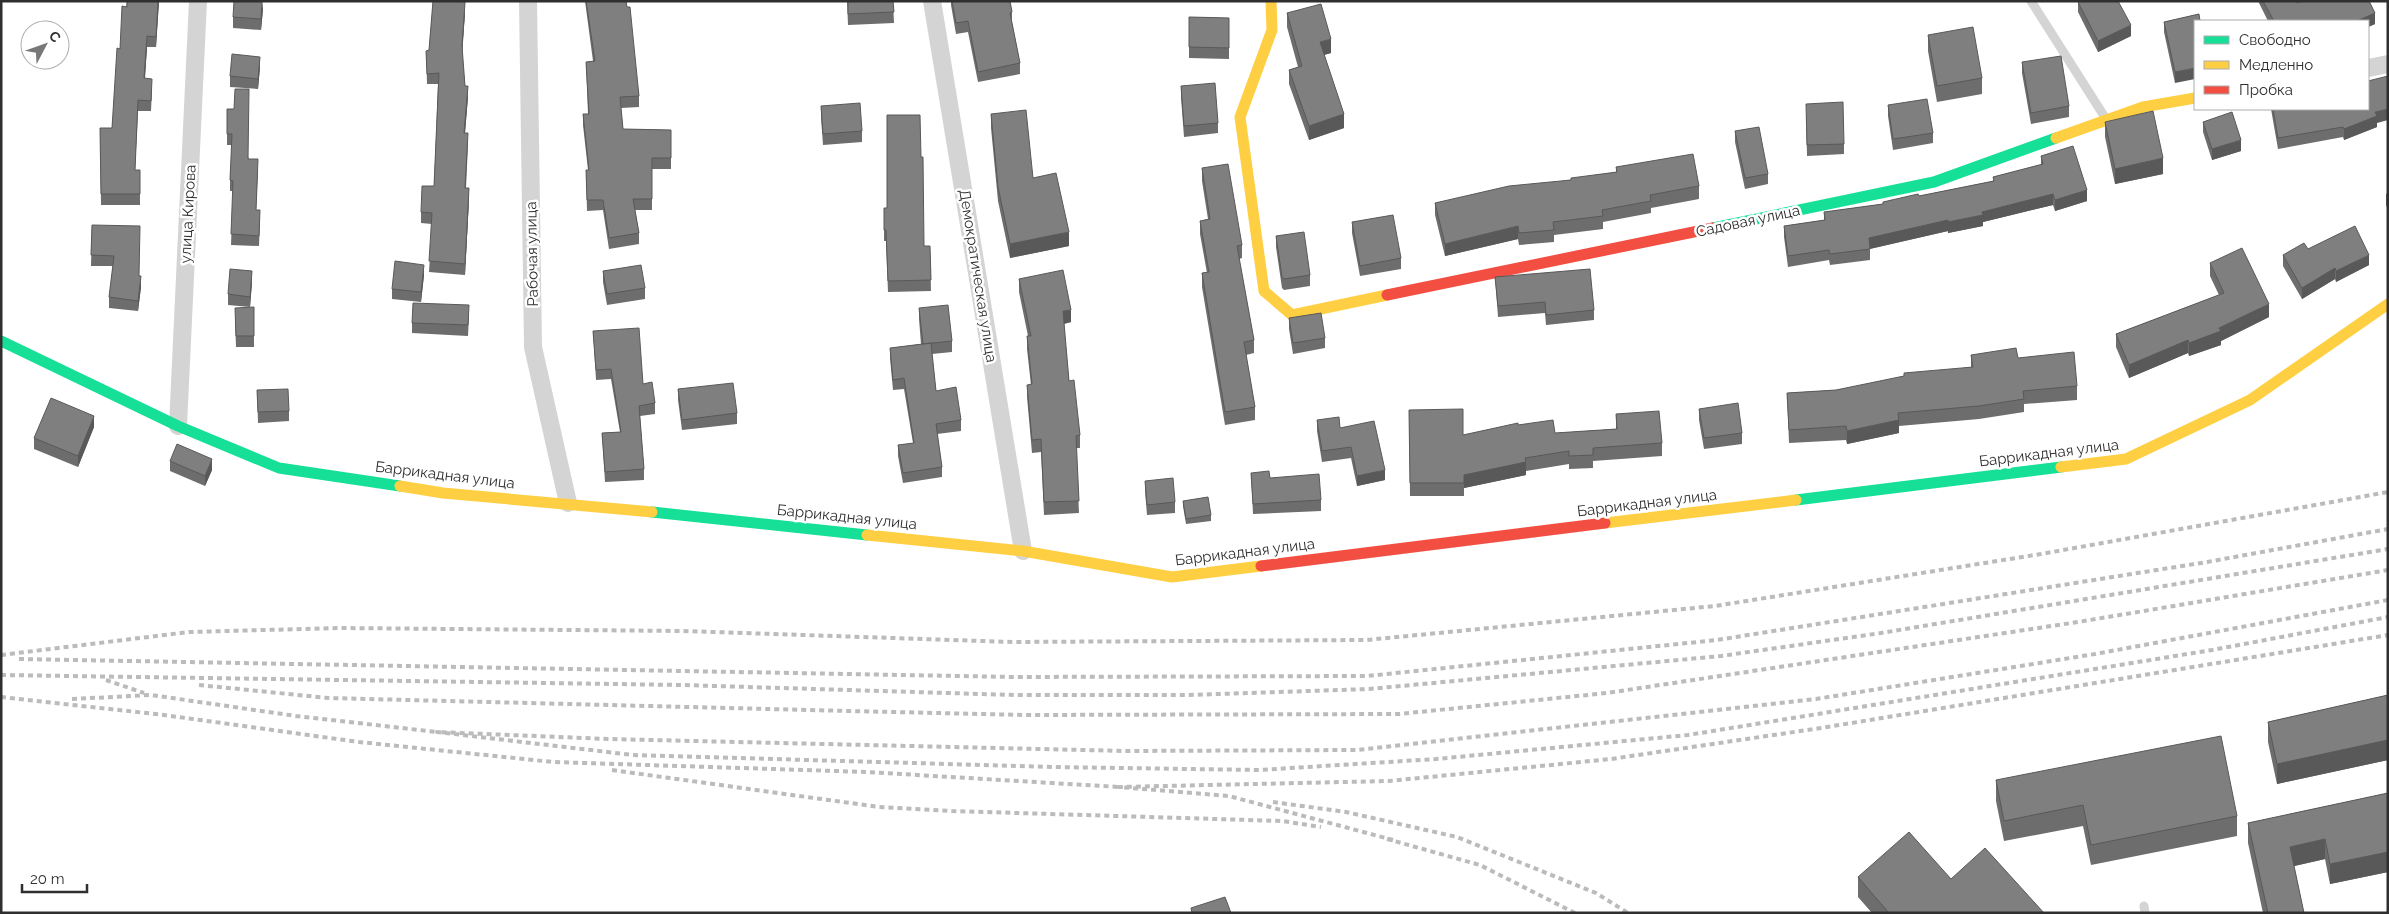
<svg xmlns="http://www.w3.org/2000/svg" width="2389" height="914" viewBox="0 0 2389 914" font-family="Raleway,sans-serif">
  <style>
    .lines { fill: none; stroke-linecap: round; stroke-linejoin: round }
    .lane { stroke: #d4d4d4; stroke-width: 9 }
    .street { stroke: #d4d4d4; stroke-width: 18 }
    .fast { stroke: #16e098; stroke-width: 11 }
    .slow { stroke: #ffcf43; stroke-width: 11 }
    .jam { stroke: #f24e42; stroke-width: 11 }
    .rail { stroke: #bbb; stroke-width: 4; stroke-dasharray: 5 4; stroke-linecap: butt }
    .wall { fill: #6d6d6d }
    .shaded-wall { fill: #595959 }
    .building { fill: #7f7f7f; stroke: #595959 }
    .labels { text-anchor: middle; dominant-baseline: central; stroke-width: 5; stroke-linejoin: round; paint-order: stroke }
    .street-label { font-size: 15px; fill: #2f2f2f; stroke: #fff }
  </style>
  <rect width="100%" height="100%" fill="#fff"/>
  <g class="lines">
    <path class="lane" d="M 2031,1 L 2106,119
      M 2144,906 L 2145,913"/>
    <path class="street" d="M 528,1 L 533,347 L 568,503
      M 932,1 L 1023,551
      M 2368,68 L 2388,64
      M 178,426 L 198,1"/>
    <path class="fast" d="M 1713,228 L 1934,182 L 2056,138
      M 1,341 L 178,426 L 279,468 L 400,486
      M 1796,500 L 2061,467
      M 652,512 L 867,535"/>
    <path class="slow" d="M 1271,1 L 1272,30 L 1240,117 L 1264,291 L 1292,315 L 1387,295
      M 2056,138 L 2143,107 L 2195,98
      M 2061,467 L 2126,459 L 2250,400 L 2388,304
      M 400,486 L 443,493 L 652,512
      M 1605,523 L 1796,500
      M 867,535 L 1023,551 L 1172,577 L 1261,566"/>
    <path class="jam" d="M 1387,295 L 1713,228
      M 1261,566 L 1605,523"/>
    <path class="rail" d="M 2388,600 L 2095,654 L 1816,699 L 1357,750 L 1126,751 L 608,739 L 437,732 L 633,755 L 1053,767 L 1259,770 L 1436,759 L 1688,735 L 2212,650 L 2388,617
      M 1,655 L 189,632 L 340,628 L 684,631 L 1012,642 L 1367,640 L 1715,606 L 2041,554 L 2388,492
      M 19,659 L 1013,677 L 1367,676 L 1717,640 L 2207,562 L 2388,529
      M 1,675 L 682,685 L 1014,695 L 1189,695 L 1369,689 L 1721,656 L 1881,633 L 2388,549
      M 106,680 L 144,693
      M 199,685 L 328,698 L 849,711 L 1025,715 L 1399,714 L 1607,693 L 2078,622 L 2388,570
      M 1,697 L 164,715 L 359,742 L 553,762 L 867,772 L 1119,787
      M 72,699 L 151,695 L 296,716 L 437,732
      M 612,770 L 879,807 L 952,811 L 1282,821 L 1321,827
      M 1273,802 L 1346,812 L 1457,837 L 1596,893 L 1628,913
      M 1387,839 L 1480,865 L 1575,913
      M 1393,840 L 1229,796 L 1119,787 L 1389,781 L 1611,759 L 1821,728 L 2388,635"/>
  </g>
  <path class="wall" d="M 127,1 L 159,1 L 156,47 L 147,47 L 145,79 L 152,90 L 151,111 L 138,111 L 135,170 L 140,170 L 140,205 L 101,205 L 100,128 L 112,128 L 120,49 Z
    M 423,1 L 454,1 L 465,13 L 462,51 L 465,86 L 468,97 L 465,133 L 468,144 L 466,188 L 469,199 L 465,275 L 429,272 L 432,224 L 421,223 L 421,212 L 434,186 L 438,84 L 427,84 L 426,51 L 429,50 L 433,2 Z
    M 585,1 L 626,1 L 627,7 L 639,96 L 639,107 L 621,108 L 623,129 L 671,130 L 671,169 L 652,169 L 652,210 L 635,210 L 639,233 L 639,244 L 609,249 L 603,210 L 587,211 L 586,170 L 588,170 L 583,125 L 583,114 L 588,114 L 586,62 L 593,61 Z
    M 847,1 L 893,1 L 894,23 L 848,25 Z
    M 951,1 L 1010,1 L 1012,12 L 1012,23 L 1020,63 L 1020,74 L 978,82 L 968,32 L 956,34 L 951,5 Z
    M 2258,1 L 2296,1 L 2297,3 L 2301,1 L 2369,1 L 2375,13 L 2375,24 L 2368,27 L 2368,21 L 2268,21 Z
    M 2078,2 L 2131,36 L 2098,52 L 2078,12 Z
    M 263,9 L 261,30 L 233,28 L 233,17 Z
    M 1287,13 L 1331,53 L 1324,55 L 1344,128 L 1309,140 L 1289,84 L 1289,70 L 1298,67 L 1287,27 Z
    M 2199,14 L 2175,83 L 2164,32 L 2164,22 Z
    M 1189,17 L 1229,18 L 1229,59 L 1189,58 Z
    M 1928,35 L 1982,78 L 1982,94 L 1937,102 L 1928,51 Z
    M 2022,62 L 2069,106 L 2069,117 L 2031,124 L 2022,73 Z
    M 260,67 L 258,89 L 230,87 L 230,76 Z
    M 1181,86 L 1218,123 L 1218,133 L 1184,137 L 1181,97 Z
    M 1888,105 L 1933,133 L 1933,143 L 1893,150 L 1888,116 Z
    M 821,106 L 862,131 L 862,142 L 823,145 L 821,117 Z
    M 227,109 L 249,159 L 258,170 L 256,210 L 260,221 L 259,246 L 231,245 L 233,191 L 230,191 L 230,180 L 232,145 L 227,145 Z
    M 2271,109 L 2368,109 L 2377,123 L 2377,127 L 2344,140 L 2343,137 L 2278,149 Z
    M 991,114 L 1069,246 L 1010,258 L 998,201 L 991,128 Z
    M 1806,115 L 1844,144 L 1844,154 L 1807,156 Z
    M 2105,122 L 2163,174 L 2115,184 L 2105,137 Z
    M 2203,122 L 2241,151 L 2212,160 L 2203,132 Z
    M 1735,131 L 1768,174 L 1768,184 L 1745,189 L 1735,142 Z
    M 2041,156 L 2087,201 L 2055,211 L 2053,205 L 1983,222 L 1983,226 L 1948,233 L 1948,231 L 1870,249 L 1870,260 L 1830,265 L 1829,260 L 1788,267 L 1784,237 L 1784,226 L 1824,220 L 1824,212 L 1883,204 L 1883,202 L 1919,196 L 1993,181 L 1993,177 L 2041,165 Z
    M 1616,167 L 1699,186 L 1699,199 L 1651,208 L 1651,213 L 1603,222 L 1603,229 L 1554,235 L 1554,242 L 1519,245 L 1518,239 L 1445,256 L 1435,215 L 1435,203 L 1616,172 Z
    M 1202,168 L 1242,245 L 1242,258 L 1239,259 L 1254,340 L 1254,353 L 1246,355 L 1255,407 L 1255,420 L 1225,425 L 1202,287 L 1202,273 L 1207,273 L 1200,234 L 1200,221 L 1208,219 L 1202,181 Z
    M 2388,193 L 2388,210 L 2386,205 L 2386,194 Z
    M 884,208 L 924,246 L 930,246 L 931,291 L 888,292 L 886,241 L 884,241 Z
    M 1352,222 L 1401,258 L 1401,269 L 1360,276 L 1352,233 Z
    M 92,225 L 139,276 L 141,287 L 138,311 L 109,308 L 109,297 L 113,266 L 91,266 Z
    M 1276,236 L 1310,275 L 1310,286 L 1284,290 L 1282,288 L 1276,247 Z
    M 2308,249 L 2369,265 L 2336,282 L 2335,279 L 2302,299 L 2283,266 L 2283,255 Z
    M 2210,263 L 2269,317 L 2221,341 L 2221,345 L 2189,356 L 2188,353 L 2129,378 L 2116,347 L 2116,334 L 2219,295 L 2210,276 Z
    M 603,271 L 645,288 L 645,299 L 607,305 L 603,282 Z
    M 424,275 L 421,302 L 392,299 L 392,289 Z
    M 1495,277 L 1594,310 L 1594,320 L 1546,325 L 1545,313 L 1498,317 Z
    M 1019,279 L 1071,322 L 1064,324 L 1069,381 L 1080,435 L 1080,448 L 1076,448 L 1079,513 L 1044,515 L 1041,452 L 1032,453 L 1027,397 L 1027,385 L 1031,385 L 1027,349 L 1027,336 L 1028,336 L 1019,292 Z
    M 252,282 L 250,307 L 228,305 L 228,294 Z
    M 254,307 L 254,347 L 236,347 L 235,319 Z
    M 919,308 L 952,341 L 952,352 L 932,354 L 936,391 L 961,420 L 961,431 L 937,434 L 942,467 L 942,477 L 903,483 L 898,456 L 898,445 L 913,443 L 904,389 L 893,390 L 890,358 L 890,348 L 921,344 L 919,319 Z
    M 469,316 L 468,336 L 412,333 L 412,323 Z
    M 1289,318 L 1325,338 L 1325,348 L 1293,354 L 1289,329 Z
    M 593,331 L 643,384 L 655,403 L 655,414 L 640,416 L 644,469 L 644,480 L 605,482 L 602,433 L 620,432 L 611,379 L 596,380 Z
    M 1971,355 L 2018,358 L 2077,386 L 2077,400 L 2024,404 L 2024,412 L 1979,419 L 1899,426 L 1899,433 L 1847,444 L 1846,440 L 1789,443 L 1787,393 L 1836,390 L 1971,367 Z
    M 678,389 L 737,413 L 737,424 L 682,430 L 678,400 Z
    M 257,390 L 289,411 L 289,421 L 258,423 Z
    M 1699,409 L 1742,433 L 1742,444 L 1704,449 L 1699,420 Z
    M 1409,410 L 1463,435 L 1518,425 L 1555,433 L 1616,429 L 1616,414 L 1662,443 L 1662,456 L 1593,461 L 1593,468 L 1569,469 L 1569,464 L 1526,471 L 1526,475 L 1464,488 L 1464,496 L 1410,496 Z
    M 1317,420 L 1340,428 L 1385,480 L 1357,486 L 1351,458 L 1322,462 L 1317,431 Z
    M 94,427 L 78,467 L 34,449 L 34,438 Z
    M 170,461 L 212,470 L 205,486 L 170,471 Z
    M 1251,473 L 1270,478 L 1321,500 L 1321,511 L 1253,514 Z
    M 1145,481 L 1175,502 L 1175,513 L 1147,515 L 1145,491 Z
    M 1183,501 L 1211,515 L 1211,521 L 1186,524 L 1183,506 Z
    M 2388,695 L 2388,760 L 2277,784 L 2268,742 L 2268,722 Z
    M 1996,780 L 2237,816 L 2237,836 L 2091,865 L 2083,826 L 2004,841 L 1996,801 Z
    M 2388,793 L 2388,872 L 2330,884 L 2325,859 L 2294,866 L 2304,913 L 2263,913 L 2248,843 L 2248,823 Z
    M 1858,877 L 2044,913 L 1872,913 L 1858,897 Z"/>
  <path class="shaded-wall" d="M 158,1 L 159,1 L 156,47 L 156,37 Z
    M 262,1 L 263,9 L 261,30 L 261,19 Z
    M 465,2 L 465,13 L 462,57 L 462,46 Z
    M 2375,13 L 2375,24 L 2368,27 L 2368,21 L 2357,21 Z
    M 2131,25 L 2131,36 L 2098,52 L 2098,41 Z
    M 147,36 L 147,47 L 144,89 L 144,78 Z
    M 1331,39 L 1331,53 L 1320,56 L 1320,42 Z
    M 260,57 L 260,67 L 258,89 L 258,79 Z
    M 2195,68 L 2195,79 L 2175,83 L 2175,72 Z
    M 468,86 L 468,97 L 464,144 L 464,133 Z
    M 2388,109 L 2388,120 L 2377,123 L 2377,127 L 2344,140 L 2344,129 L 2375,112 Z
    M 1344,114 L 1344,128 L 1309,140 L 1309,126 Z
    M 2241,140 L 2241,151 L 2212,160 L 2212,149 Z
    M 2163,158 L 2163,174 L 2115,184 L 2115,169 Z
    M 469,188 L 469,199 L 465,275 L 465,264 Z
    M 2087,190 L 2087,201 L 2055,211 L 2055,200 Z
    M 2053,194 L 2053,205 L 1983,222 L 1983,226 L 1948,233 L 1948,222 L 1982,212 Z
    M 1948,220 L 1948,231 L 1869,249 L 1869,238 Z
    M 1518,226 L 1518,239 L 1445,256 L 1445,244 Z
    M 1069,232 L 1069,246 L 1010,258 L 1010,244 Z
    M 2369,255 L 2369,265 L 2336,282 L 2336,271 Z
    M 424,265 L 424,275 L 421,302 L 421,292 Z
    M 2335,268 L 2335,279 L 2302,299 L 2302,288 Z
    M 252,271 L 252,282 L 250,307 L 250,297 Z
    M 141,276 L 141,287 L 138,311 L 138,301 Z
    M 2269,304 L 2269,317 L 2221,341 L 2221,345 L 2189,356 L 2189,343 Z
    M 1071,310 L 1071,322 L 1063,324 L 1063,311 Z
    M 2188,340 L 2188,353 L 2129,378 L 2129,365 Z
    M 94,416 L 94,427 L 78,467 L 78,456 Z
    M 1899,420 L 1899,433 L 1847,444 L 1847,431 Z
    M 212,459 L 212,470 L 205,486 L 205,476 Z
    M 1526,462 L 1526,475 L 1464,488 L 1464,475 Z
    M 1385,470 L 1385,480 L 1357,486 L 1357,476 Z
    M 2388,740 L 2388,760 L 2277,784 L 2277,764 Z
    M 2325,839 L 2325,859 L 2290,867 L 2290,847 Z
    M 2388,852 L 2388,872 L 2330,884 L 2330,864 Z"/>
  <path class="building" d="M 127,1 L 158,1 L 156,37 L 147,36 L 144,78 L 152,79 L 151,101 L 138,100 L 135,170 L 140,170 L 140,194 L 101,194 L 100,128 L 112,128 L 117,48 L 120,49 L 122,6 L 127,7 Z
    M 234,1 L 262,1 L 261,19 L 233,17 Z
    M 433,1 L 454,1 L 465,2 L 462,46 L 465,86 L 468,86 L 464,133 L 468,133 L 465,188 L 469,188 L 465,264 L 429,261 L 432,213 L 421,212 L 422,186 L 434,186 L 439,73 L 427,74 L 426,51 L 429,50 Z
    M 586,1 L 626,1 L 627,7 L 630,7 L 639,96 L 620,97 L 623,129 L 671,130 L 671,158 L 652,158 L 652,199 L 633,199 L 639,233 L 609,238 L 603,200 L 587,200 L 586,170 L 589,170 L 583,114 L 589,114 L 586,62 L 595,61 Z
    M 848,1 L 893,1 L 894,12 L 848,14 Z
    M 952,1 L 1010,1 L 1012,12 L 1010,13 L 1020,63 L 978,72 L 968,21 L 956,23 Z
    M 2078,1 L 2118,1 L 2131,25 L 2098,41 L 2078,2 Z
    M 2263,1 L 2296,1 L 2297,3 L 2301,1 L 2369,1 L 2375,13 L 2357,21 L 2274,21 Z
    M 1321,4 L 1331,39 L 1320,42 L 1344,114 L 1309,126 L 1289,70 L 1302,66 L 1287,13 Z
    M 2199,14 L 2200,21 L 2195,21 L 2195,68 L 2175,72 L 2164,22 Z
    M 1189,17 L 1229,18 L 1229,48 L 1189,47 Z
    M 1973,27 L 1982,78 L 1937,86 L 1928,35 Z
    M 232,54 L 260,57 L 258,79 L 230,76 Z
    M 2061,56 L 2069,106 L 2031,113 L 2022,62 Z
    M 2388,76 L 2388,109 L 2375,112 L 2377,116 L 2344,129 L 2343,127 L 2278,138 L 2273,109 L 2368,109 L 2368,81 Z
    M 1215,83 L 1218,123 L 1184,126 L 1181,86 Z
    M 235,89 L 249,89 L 248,159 L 258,159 L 256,210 L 260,210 L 259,236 L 231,234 L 233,181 L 230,180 L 232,134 L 227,134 L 227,109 L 234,109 Z
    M 1927,99 L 1933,133 L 1893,139 L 1888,105 Z
    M 1843,102 L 1844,144 L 1807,145 L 1806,104 Z
    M 860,103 L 862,131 L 823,134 L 821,106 Z
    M 1026,110 L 1033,178 L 1056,173 L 1069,232 L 1010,244 L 998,187 L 991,114 Z
    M 2153,111 L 2163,158 L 2115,169 L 2105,122 Z
    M 2232,112 L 2241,140 L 2212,149 L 2203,122 Z
    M 887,115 L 920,115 L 921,157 L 923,157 L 924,246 L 930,246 L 931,280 L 888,281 L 886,230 L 884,230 L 884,208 L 887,208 Z
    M 1759,127 L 1768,174 L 1745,178 L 1735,131 Z
    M 2073,146 L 2087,190 L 2055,200 L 2053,194 L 1982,212 L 1983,215 L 1948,222 L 1948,220 L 1869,238 L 1870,249 L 1830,254 L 1829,250 L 1788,256 L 1784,226 L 1825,220 L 1824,212 L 1883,204 L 1883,202 L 1918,194 L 1919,196 L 1994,181 L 1993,177 L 2043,164 L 2041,156 Z
    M 1693,154 L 1699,186 L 1650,195 L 1651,201 L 1602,210 L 1603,216 L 1553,222 L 1554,230 L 1519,233 L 1518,226 L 1445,244 L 1435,203 L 1509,186 L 1571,180 L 1571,178 L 1617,172 L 1616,167 Z
    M 1228,164 L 1242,245 L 1237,246 L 1254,340 L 1244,342 L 1255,407 L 1225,412 L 1202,273 L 1209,272 L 1200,221 L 1210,219 L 1202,168 Z
    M 1393,215 L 1401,258 L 1360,266 L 1352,222 Z
    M 92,225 L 140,226 L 139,276 L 141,276 L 138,301 L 109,297 L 114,256 L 91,255 Z
    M 2355,226 L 2369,255 L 2336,271 L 2335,268 L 2302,288 L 2283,255 L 2304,243 L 2308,249 Z
    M 1304,232 L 1310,275 L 1284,279 L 1282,277 L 1276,236 Z
    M 2242,248 L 2269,304 L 2219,328 L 2221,331 L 2189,343 L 2188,340 L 2129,365 L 2116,334 L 2224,293 L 2210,263 Z
    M 395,261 L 424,265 L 421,292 L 392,289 Z
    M 641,265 L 645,288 L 607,294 L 603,271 Z
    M 230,269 L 252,271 L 250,297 L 228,294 Z
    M 1590,269 L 1594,310 L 1546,315 L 1545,302 L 1498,306 L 1495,277 Z
    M 1063,270 L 1071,310 L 1063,311 L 1069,381 L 1074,380 L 1080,435 L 1076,436 L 1079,501 L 1044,502 L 1041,439 L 1032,440 L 1027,385 L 1032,384 L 1027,336 L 1031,336 L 1019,279 Z
    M 413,303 L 469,305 L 468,325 L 412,323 Z
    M 948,305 L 952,341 L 923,344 L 919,308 Z
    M 254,307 L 254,336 L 236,336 L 235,308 Z
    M 1321,313 L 1325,338 L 1293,343 L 1289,318 Z
    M 639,328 L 643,384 L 652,382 L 655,403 L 639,406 L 644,469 L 605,472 L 602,433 L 621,432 L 611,369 L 596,370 L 593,331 Z
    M 931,343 L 936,391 L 956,387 L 961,420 L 936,424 L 942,467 L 903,473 L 898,445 L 914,443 L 904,378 L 893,380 L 890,348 Z
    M 2016,348 L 2018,358 L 2074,352 L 2077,386 L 2023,391 L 2024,399 L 1979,406 L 1898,413 L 1899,420 L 1847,431 L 1846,426 L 1789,430 L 1787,393 L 1836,390 L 1904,376 L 1904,373 L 1973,367 L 1971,355 Z
    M 733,383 L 737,413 L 682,420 L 678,389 Z
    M 288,389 L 289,411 L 258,412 L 257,390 Z
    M 51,398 L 94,416 L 78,456 L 34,438 Z
    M 1738,403 L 1742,433 L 1704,438 L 1699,409 Z
    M 1463,409 L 1463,435 L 1518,423 L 1518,425 L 1553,420 L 1555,433 L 1617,429 L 1616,414 L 1659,411 L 1662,443 L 1593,448 L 1593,455 L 1569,456 L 1569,451 L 1525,458 L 1526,462 L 1464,475 L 1464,483 L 1410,483 L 1409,410 Z
    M 1339,417 L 1340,428 L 1374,421 L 1385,470 L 1357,476 L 1351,447 L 1322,451 L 1317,420 Z
    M 177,444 L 212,459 L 205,476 L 170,461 Z
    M 1269,471 L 1270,478 L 1319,474 L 1321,500 L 1253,504 L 1251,473 Z
    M 1173,478 L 1175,502 L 1147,505 L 1145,481 Z
    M 1208,497 L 1211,515 L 1186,519 L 1183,501 Z
    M 2388,695 L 2388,740 L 2277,764 L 2268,722 Z
    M 2221,736 L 2237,816 L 2091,845 L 2083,805 L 2004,821 L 1996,780 Z
    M 2388,793 L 2388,852 L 2330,864 L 2325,839 L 2290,847 L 2304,913 L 2268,913 L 2248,823 Z
    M 1909,832 L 1951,879 L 1985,848 L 2044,913 L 1889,913 L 1858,877 Z
    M 1225,897 L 1231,913 L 1192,913 L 1191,908 Z"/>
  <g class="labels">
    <g class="street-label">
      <text transform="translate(188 214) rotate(-87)">улица Кирова</text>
      <text transform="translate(1748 221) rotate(-12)">Садовая улица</text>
      <text transform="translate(532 254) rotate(-91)">Рабочая улица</text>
      <text transform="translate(978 276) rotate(81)">Демократическая улица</text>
      <text transform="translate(2049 453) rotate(-7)">Баррикадная улица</text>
      <text transform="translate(445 475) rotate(7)">Баррикадная улица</text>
      <text transform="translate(1647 503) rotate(-7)">Баррикадная улица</text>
      <text transform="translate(847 517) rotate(6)">Баррикадная улица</text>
      <text transform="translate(1245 552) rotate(-7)">Баррикадная улица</text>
    </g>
  </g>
  <rect width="2389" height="914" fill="none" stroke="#2f2f2f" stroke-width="5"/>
  <rect x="2194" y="20" width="175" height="90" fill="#ffffff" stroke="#acacac"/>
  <rect x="2204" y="36" width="25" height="8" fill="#16e098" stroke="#acacac"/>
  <text x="2239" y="45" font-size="15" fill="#2f2f2f">Свободно</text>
  <rect x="2204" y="61" width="25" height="8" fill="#ffcf43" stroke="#acacac"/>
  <text x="2239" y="70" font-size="15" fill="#2f2f2f">Медленно</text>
  <rect x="2204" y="86" width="25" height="8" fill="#f24e42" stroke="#acacac"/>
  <text x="2239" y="95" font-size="15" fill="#2f2f2f">Пробка</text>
  <g transform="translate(45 45) rotate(49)"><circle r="24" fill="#ffffff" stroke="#acacac"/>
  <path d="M0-4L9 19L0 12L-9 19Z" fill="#787878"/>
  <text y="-8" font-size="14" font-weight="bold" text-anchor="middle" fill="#2f2f2f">С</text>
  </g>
  <path d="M22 884v8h65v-8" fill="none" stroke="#2f2f2f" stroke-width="2.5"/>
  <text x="30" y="884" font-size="15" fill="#2f2f2f" stroke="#ffffff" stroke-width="4" paint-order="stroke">20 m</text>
</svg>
